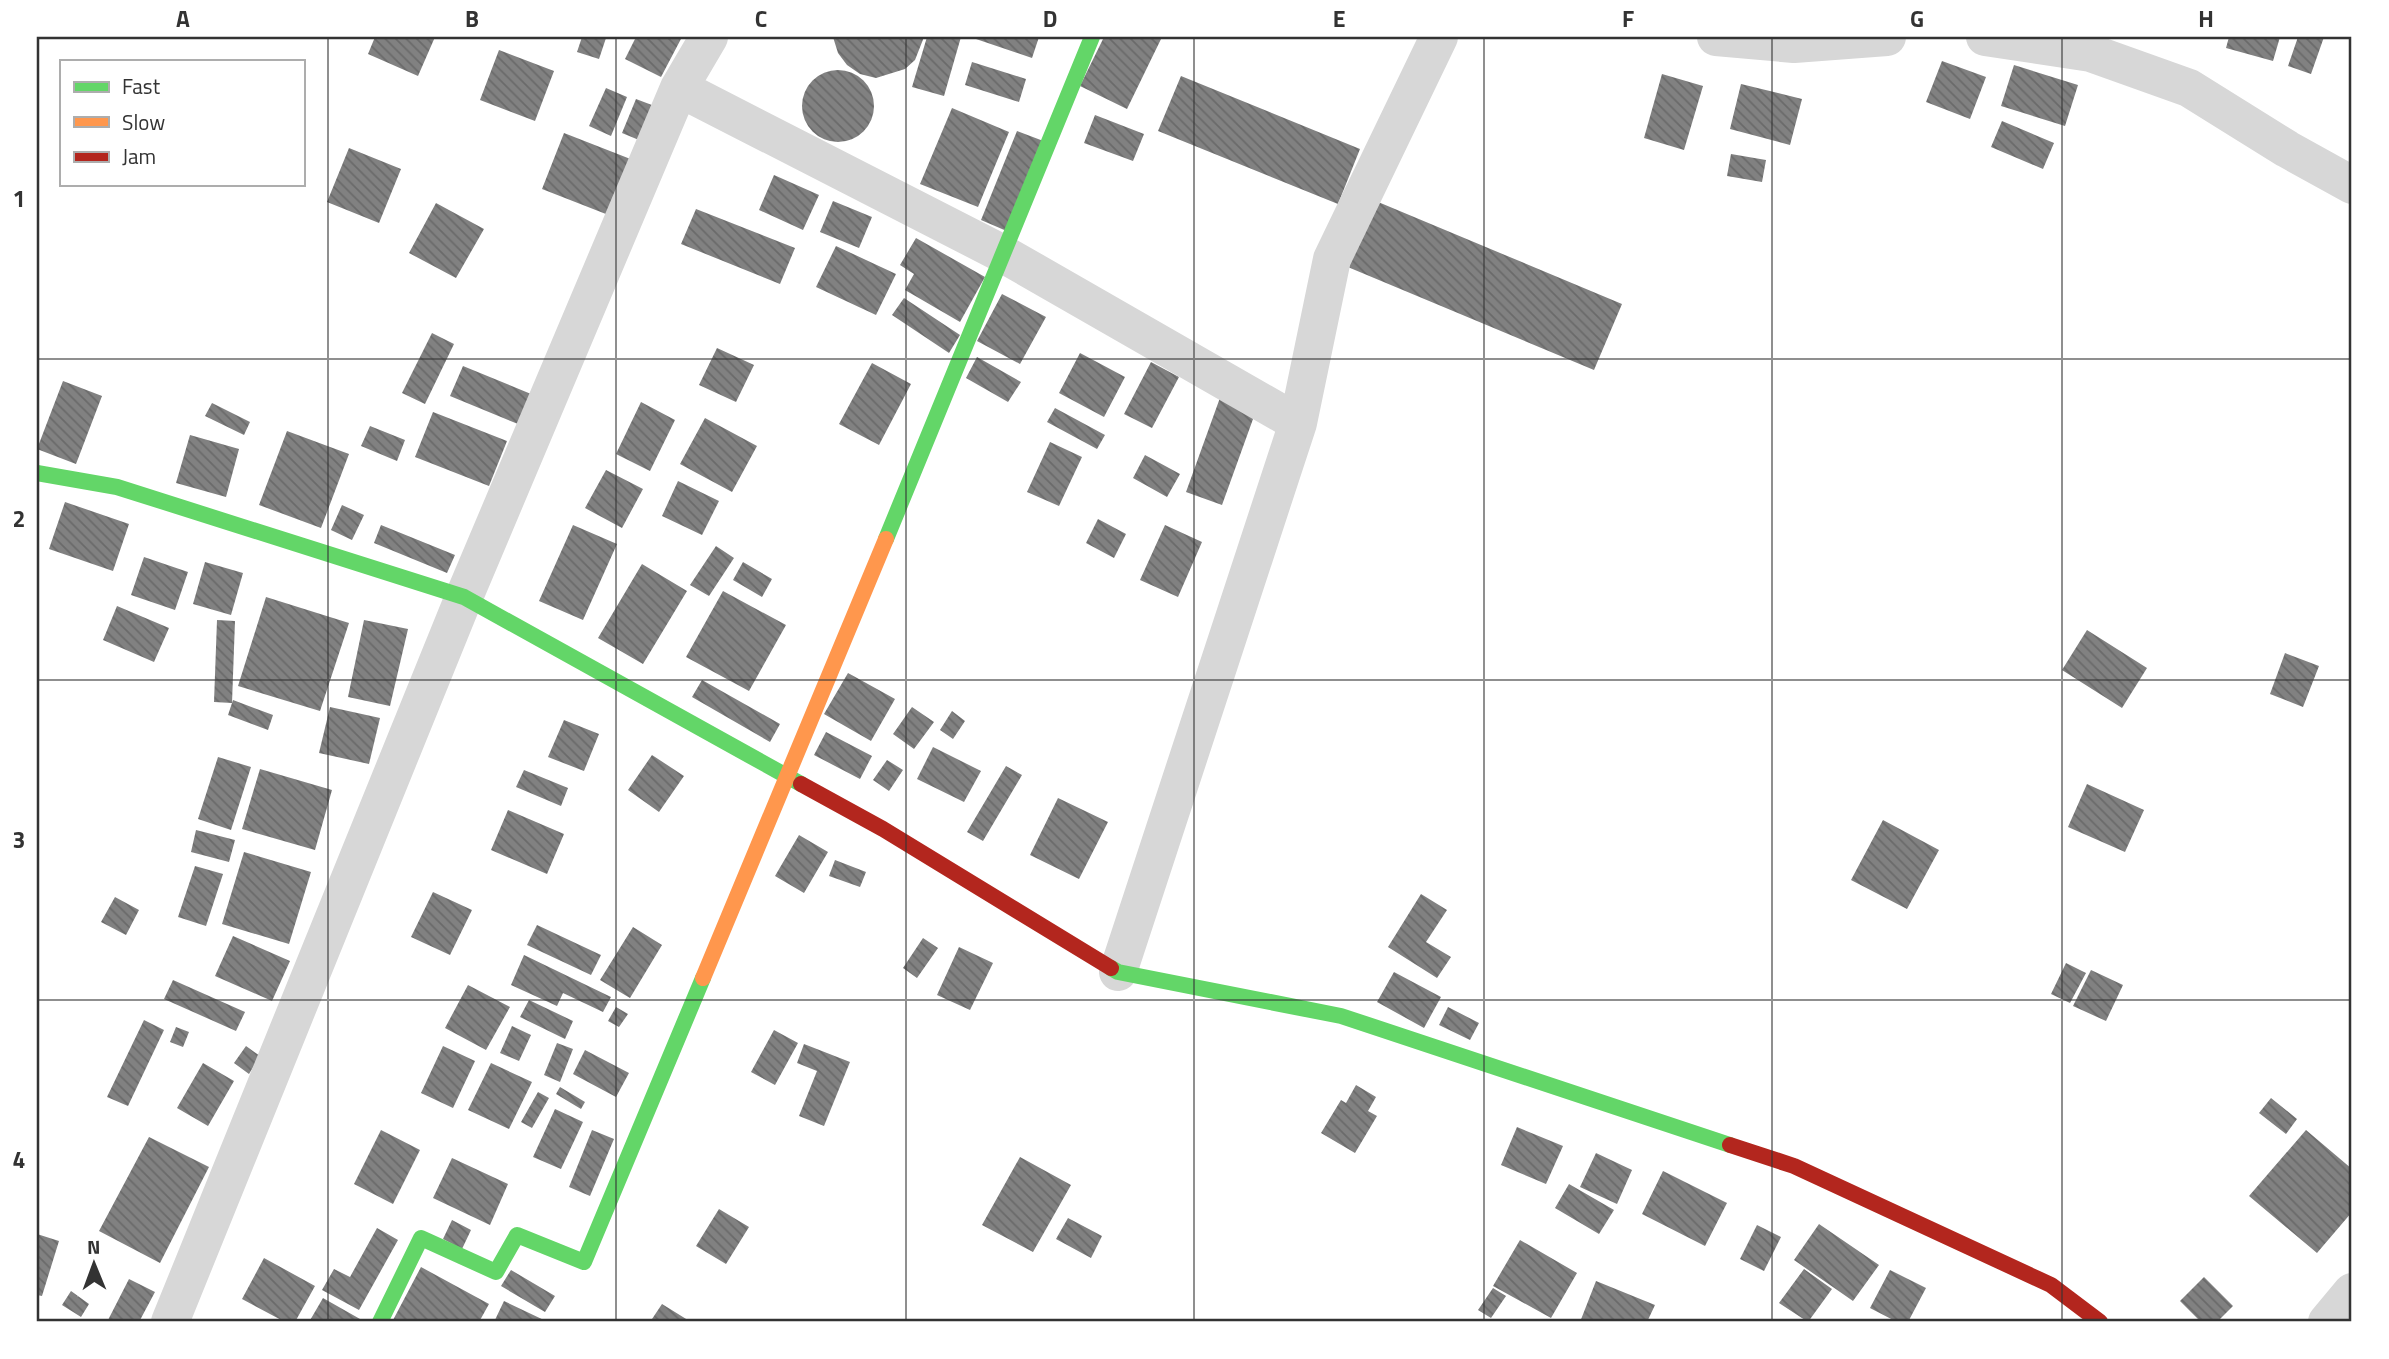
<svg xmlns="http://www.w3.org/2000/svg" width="2389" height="1359" viewBox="0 0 2389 1359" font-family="'Titillium Web',sans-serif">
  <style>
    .building { fill: url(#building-back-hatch) }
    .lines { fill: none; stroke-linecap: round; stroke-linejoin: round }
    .street { stroke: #d7d7d7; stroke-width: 38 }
    .fast { stroke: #63d668; stroke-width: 16 }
    .slow { stroke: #ff974d; stroke-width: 16 }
    .jam { stroke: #b3261e; stroke-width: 16 }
    .grid { fill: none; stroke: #333; stroke-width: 2; stroke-opacity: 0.55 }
    .neatline { fill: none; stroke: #333; stroke-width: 2.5 }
    .grid-label { font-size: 23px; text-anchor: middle; font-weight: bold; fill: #333 }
  </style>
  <defs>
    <pattern id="building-back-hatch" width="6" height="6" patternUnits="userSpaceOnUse" patternTransform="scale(1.75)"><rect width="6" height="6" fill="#818181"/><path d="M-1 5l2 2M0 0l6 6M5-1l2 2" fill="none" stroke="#6a6a6a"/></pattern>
  </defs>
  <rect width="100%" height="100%" fill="#fff"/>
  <path class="building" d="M 375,37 L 435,37 L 418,76 L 368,54 Z
    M 582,37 L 606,38 L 599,59 L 577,52 Z
    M 636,37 L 682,37 L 661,77 L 625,59 Z
    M 833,37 L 924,37 L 915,60 L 905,69 L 876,78 L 860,74 L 847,65 L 838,53 Z
    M 927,37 L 961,37 L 944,96 L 912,87 Z
    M 977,37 L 1039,37 L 1032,58 L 976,39 Z
    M 1104,37 L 1162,37 L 1127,109 L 1080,86 Z
    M 2229,37 L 2280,37 L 2273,61 L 2226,48 Z
    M 2298,37 L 2324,37 L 2311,74 L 2288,66 Z
    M 499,50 L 554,71 L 535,121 L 480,100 Z
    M 1942,61 L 1986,77 L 1970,119 L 1926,102 Z
    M 972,62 L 1026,79 L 1019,102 L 965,85 Z
    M 2014,65 L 2078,85 L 2065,126 L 2001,106 Z
    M802 106a36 36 0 1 1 72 0a36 36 0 1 1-72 0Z
    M 1662,74 L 1703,86 L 1684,150 L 1644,138 Z
    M 1181,76 L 1360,149 L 1338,204 L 1158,131 Z
    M 1741,84 L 1802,99 L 1790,145 L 1730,129 Z
    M 606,88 L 627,97 L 611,136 L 589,126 Z
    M 636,99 L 665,110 L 651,145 L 622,133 Z
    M 952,108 L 1009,132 L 978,207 L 920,184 Z
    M 1095,115 L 1144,134 L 1133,161 L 1084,143 Z
    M 2002,121 L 2054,143 L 2043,169 L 1991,147 Z
    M 1017,131 L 1046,142 L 1009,232 L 981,220 Z
    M 564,133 L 633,160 L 611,216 L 542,189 Z
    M 349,148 L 401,169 L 379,223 L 327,202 Z
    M 1731,154 L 1766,160 L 1762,182 L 1727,176 Z
    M 774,175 L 819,195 L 803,230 L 759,210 Z
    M 1371,199 L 1622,304 L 1594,370 L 1343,265 Z
    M 833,201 L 872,217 L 859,248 L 820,232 Z
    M 436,203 L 484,229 L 456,278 L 409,253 Z
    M 696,209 L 795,248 L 780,284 L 681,244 Z
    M 916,238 L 985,277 L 960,322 L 905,290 L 914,274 L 900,265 Z
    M 836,246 L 896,274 L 876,315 L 816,287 Z
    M 1002,294 L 1046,317 L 1020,364 L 977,341 Z
    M 904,298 L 960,335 L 949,353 L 892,315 Z
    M 432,333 L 454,344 L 425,404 L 402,393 Z
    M 717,348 L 754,365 L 736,402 L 699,385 Z
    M 1080,353 L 1125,377 L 1104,417 L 1059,393 Z
    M 977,357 L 1021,382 L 1008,402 L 966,378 Z
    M 1151,362 L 1179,377 L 1152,428 L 1124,414 Z
    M 872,363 L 911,384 L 879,445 L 839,424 Z
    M 463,366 L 531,394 L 518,424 L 450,396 Z
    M 63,381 L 102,396 L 76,464 L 37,449 Z
    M 1221,395 L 1257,408 L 1222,505 L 1186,492 Z
    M 641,402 L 675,420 L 650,471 L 616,454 Z
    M 212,403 L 250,422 L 244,435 L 205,416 Z
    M 1055,408 L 1105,435 L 1097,449 L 1047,422 Z
    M 433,412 L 507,441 L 489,486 L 415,457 Z
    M 705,418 L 757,446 L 732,492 L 680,464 Z
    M 370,426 L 405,440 L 397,461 L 361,446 Z
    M 287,431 L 349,454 L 321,528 L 259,505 Z
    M 190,435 L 239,449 L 226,497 L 176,483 Z
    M 1050,442 L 1082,457 L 1059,506 L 1027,492 Z
    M 1145,455 L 1180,474 L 1167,497 L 1133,478 Z
    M 606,470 L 643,489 L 622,528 L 585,508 Z
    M 678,481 L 719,501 L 702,535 L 662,516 Z
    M 65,502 L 129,524 L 113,571 L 49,549 Z
    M 342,505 L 364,515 L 352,540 L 331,530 Z
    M 1098,519 L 1126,534 L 1114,558 L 1086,543 Z
    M 381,525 L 455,555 L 447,573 L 374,543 Z
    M 573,525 L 617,544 L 583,620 L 539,601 Z
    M 1165,525 L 1202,542 L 1178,597 L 1140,580 Z
    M 716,546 L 734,558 L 709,596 L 690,585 Z
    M 144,557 L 188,572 L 175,610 L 131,595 Z
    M 205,562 L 243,573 L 231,615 L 193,604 Z
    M 743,562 L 772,579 L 762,597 L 733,580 Z
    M 642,564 L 687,591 L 643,664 L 598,638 Z
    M 723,591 L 786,625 L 749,691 L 686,657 Z
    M 266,597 L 349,623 L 320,711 L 238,686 Z
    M 117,606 L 169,628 L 154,662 L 103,640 Z
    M 217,620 L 235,621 L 232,703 L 214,702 Z
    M 364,620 L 408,629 L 390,706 L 348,697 Z
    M 2087,630 L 2147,668 L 2122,708 L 2062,670 Z
    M 2285,653 L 2319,666 L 2303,707 L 2270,694 Z
    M 848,673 L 895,699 L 871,741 L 824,714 Z
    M 702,680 L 780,724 L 770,742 L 692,697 Z
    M 233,700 L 273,715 L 268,730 L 228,715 Z
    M 330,707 L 380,718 L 369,764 L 319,753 Z
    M 912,707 L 934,722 L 914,749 L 893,734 Z
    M 952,711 L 965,721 L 953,739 L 940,730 Z
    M 564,720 L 599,734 L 584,771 L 548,757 Z
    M 826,732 L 872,756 L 860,779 L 814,755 Z
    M 933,747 L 981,771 L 964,802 L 917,779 Z
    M 652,755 L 684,776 L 659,812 L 628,790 Z
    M 218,757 L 251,767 L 231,830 L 198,819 Z
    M 887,760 L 903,770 L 889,791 L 873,780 Z
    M 1006,766 L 1022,775 L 983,841 L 967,832 Z
    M 260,769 L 332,790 L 315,850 L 242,829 Z
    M 524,770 L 568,788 L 561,806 L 516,787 Z
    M 2087,784 L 2144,810 L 2125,852 L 2068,827 Z
    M 1058,798 L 1108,822 L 1079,879 L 1030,855 Z
    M 508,810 L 564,834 L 547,874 L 491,850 Z
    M 1883,820 L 1939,850 L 1907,909 L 1851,880 Z
    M 196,830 L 235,840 L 229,862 L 191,852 Z
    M 799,835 L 828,852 L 804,893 L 775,876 Z
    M 244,852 L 311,872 L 289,944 L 222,924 Z
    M 835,860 L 866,872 L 860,887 L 829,876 Z
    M 195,866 L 223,874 L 206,926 L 178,917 Z
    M 433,892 L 472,910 L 450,955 L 411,937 Z
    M 1421,894 L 1447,910 L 1426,942 L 1451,957 L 1437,978 L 1388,947 Z
    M 115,897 L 139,910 L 126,935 L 101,922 Z
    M 537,925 L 601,955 L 591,975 L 527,945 Z
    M 633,927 L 662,945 L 630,998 L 600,980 Z
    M 233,936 L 290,961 L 272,1001 L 215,976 Z
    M 923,938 L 938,948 L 917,978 L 903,968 Z
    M 959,947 L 993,963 L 970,1010 L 937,995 Z
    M 524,955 L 611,997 L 603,1012 L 563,993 L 557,1006 L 511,985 Z
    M 2066,963 L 2086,973 L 2070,1003 L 2051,994 Z
    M 2091,970 L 2123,985 L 2106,1021 L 2073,1006 Z
    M 1394,972 L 1441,997 L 1424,1028 L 1377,1002 Z
    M 173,980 L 245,1012 L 236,1031 L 164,999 Z
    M 468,985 L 510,1007 L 486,1050 L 445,1028 Z
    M 529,1000 L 573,1021 L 565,1039 L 520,1017 Z
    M 616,1007 L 628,1014 L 619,1027 L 608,1021 Z
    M 1448,1007 L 1479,1023 L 1470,1040 L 1439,1025 Z
    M 144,1020 L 164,1030 L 128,1106 L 107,1097 Z
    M 512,1026 L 531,1035 L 519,1061 L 500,1053 Z
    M 176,1027 L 189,1032 L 183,1047 L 170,1042 Z
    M 774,1030 L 798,1043 L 775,1085 L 751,1072 Z
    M 557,1043 L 573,1049 L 560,1082 L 544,1075 Z
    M 804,1044 L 850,1062 L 824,1126 L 799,1116 L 817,1071 L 797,1063 Z
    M 246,1046 L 260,1056 L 249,1074 L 234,1063 Z
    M 443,1046 L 475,1061 L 453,1108 L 421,1093 Z
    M 585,1050 L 629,1073 L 616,1097 L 573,1074 Z
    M 203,1063 L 234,1081 L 208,1126 L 177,1108 Z
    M 491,1063 L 532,1082 L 509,1129 L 468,1110 Z
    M 1356,1085 L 1376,1097 L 1368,1111 L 1377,1116 L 1355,1153 L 1321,1133 L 1341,1100 L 1346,1103 Z
    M 560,1087 L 585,1102 L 581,1109 L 556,1094 Z
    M 538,1092 L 549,1098 L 532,1128 L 521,1122 Z
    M 2271,1098 L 2297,1119 L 2286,1134 L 2259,1113 Z
    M 555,1109 L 583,1122 L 561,1169 L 533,1157 Z
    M 1517,1127 L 1563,1146 L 1546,1184 L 1501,1165 Z
    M 381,1130 L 420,1150 L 393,1204 L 354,1184 Z
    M 592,1130 L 614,1139 L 590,1196 L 569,1187 Z
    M 2306,1130 L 2352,1169 L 2352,1212 L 2317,1253 L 2249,1196 Z
    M 149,1137 L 209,1167 L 160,1263 L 99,1231 Z
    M 1596,1153 L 1632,1170 L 1617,1204 L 1580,1187 Z
    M 1020,1157 L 1071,1185 L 1033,1252 L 982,1225 Z
    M 452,1158 L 508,1184 L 490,1225 L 433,1198 Z
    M 1663,1171 L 1727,1203 L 1705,1246 L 1642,1214 Z
    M 1569,1184 L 1614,1210 L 1599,1234 L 1555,1208 Z
    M 719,1209 L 749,1227 L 726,1264 L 696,1246 Z
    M 1068,1218 L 1102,1236 L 1091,1258 L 1056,1239 Z
    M 452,1220 L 471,1230 L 462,1249 L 443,1239 Z
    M 1819,1224 L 1879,1265 L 1853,1301 L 1794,1260 Z
    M 1757,1225 L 1781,1237 L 1764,1271 L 1740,1259 Z
    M 377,1228 L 398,1240 L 359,1310 L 322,1290 L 334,1269 L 350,1277 Z
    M 37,1234 L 59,1241 L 42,1296 L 37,1295 Z
    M 1520,1240 L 1577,1273 L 1551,1318 L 1493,1286 Z
    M 264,1258 L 315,1286 L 295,1322 L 285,1322 L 242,1299 Z
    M 421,1267 L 489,1304 L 479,1322 L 392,1322 Z
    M 1804,1269 L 1832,1289 L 1808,1322 L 1779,1303 Z
    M 511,1270 L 555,1296 L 545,1312 L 501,1286 Z
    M 1890,1270 L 1926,1288 L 1908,1322 L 1897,1322 L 1870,1308 Z
    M 2204,1277 L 2233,1306 L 2217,1322 L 2201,1322 L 2180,1301 Z
    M 129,1279 L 155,1292 L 139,1322 L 107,1322 Z
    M 1596,1281 L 1655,1305 L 1647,1322 L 1580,1322 Z
    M 1493,1288 L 1506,1296 L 1491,1318 L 1478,1310 Z
    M 71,1291 L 89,1304 L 81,1317 L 62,1305 Z
    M 323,1298 L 360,1319 L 359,1322 L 309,1322 Z
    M 504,1301 L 548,1322 L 494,1322 Z
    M 662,1304 L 691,1322 L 650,1322 Z"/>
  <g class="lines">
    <path class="street" d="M 1716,37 L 1794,44 L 1887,37
      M 1985,37 L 2091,53 L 2189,88 L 2287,149 L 2352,185
      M 679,88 L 1005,255 L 1298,423
      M 1118,972 L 1298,423 L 1332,259 L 1439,37
      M 170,1322 L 464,597 L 679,88 L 709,37
      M 2327,1322 L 2352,1292"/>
    <path class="fast" d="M 37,473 L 117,487 L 464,597 L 801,784
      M 886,539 L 1092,37
      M 1111,968 L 1118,972 L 1341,1016 L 1730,1145
      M 380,1322 L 421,1238 L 496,1272 L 517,1235 L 584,1262 L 703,978"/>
    <path class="slow" d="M 703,978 L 886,539"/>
    <path class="jam" d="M 801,784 L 883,829 L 1111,968
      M 1730,1145 L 1794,1166 L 2051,1285 L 2100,1322"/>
  </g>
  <path class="grid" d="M 328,37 L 328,1322M 616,37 L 616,1322M 906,37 L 906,1322M 1194,37 L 1194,1322M 1484,37 L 1484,1322M 1772,37 L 1772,1322M 2062,37 L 2062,1322M 37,359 L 2352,359M 37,680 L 2352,680M 37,1000 L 2352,1000"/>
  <rect width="2389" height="1359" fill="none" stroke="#ffffff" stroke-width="77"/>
  <rect x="60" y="60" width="245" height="126" fill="#ffffff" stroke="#adadad" stroke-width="2"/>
  <rect x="74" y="82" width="35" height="10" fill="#63d668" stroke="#adadad" stroke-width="2"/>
  <text x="122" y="94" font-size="21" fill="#333333">Fast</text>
  <rect x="74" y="117" width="35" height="10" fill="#ff974d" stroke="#adadad" stroke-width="2"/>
  <text x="122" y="130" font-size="21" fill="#333333">Slow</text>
  <rect x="74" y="152" width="35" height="10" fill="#b3261e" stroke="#adadad" stroke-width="2"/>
  <text x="122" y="164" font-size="21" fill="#333333">Jam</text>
  <g transform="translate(94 1264) rotate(359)" stroke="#ffffff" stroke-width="5" paint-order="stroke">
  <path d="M0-5L12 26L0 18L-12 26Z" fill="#333333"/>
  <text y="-10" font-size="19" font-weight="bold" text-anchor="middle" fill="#333333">N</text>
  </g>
  <rect x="38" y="38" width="2312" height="1282" class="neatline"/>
  <g class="grid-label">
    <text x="183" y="27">A</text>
    <text x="472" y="27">B</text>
    <text x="761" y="27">C</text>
    <text x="1050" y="27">D</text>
    <text x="1339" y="27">E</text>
    <text x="1628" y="27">F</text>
    <text x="1917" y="27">G</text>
    <text x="2206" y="27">H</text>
    <text x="19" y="207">1</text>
    <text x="19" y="527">2</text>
    <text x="19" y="848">3</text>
    <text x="19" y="1168">4</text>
  </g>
</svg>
